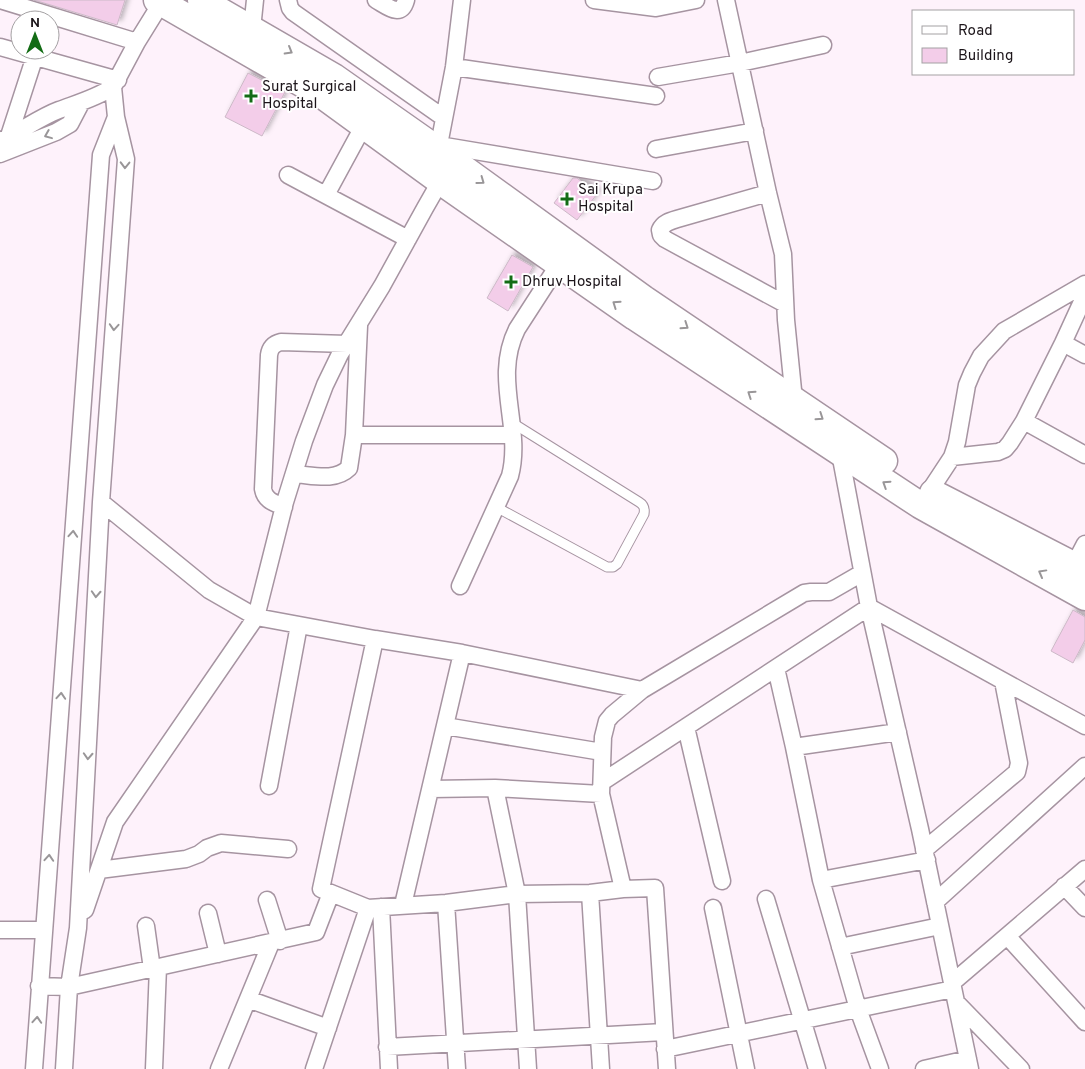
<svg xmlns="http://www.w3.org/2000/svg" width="1085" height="1069" viewBox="0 0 1085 1069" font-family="Overpass,sans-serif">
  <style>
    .building { fill: #f3cde9; stroke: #ccb9c7; filter: url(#shadow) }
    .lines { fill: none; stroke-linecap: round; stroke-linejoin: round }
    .service-casing { stroke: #a694a1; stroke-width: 11 }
    .minor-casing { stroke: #a694a1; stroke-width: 19 }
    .primary-casing { stroke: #a694a1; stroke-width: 29 }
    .service { stroke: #fff; stroke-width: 9 }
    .minor { stroke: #fff; stroke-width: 16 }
    .primary { stroke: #fff; stroke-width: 26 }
    .oneway { stroke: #999698 }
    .poi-dot { fill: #136c15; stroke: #fff; stroke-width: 2 }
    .labels { text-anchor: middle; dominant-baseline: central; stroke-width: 4; stroke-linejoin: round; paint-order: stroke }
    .poi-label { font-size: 15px; fill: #1c151a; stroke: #fff; text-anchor: start }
  </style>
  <defs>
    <filter id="shadow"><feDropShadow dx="4.5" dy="-4.5" stdDeviation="2.5" flood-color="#0004"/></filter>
  </defs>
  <rect width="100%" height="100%" fill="#fef2fb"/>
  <path class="building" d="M 34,0 L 125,0 L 117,25 Z
    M 248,73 L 285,92 L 262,136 L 225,117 Z
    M 573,178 L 577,178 L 597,194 L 577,220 L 554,203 Z
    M 512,255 L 533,267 L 508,311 L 487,298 Z
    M 1073,610 L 1085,617 L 1085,640 L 1073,663 L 1051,651 Z"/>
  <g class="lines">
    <defs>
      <path id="service" d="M 496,507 L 607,567 L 613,567 L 617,564 L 644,514 C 645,508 644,505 639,502 L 511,422"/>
      <path id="minor" d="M 0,0 L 137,42
        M 288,0 L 290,8 L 293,12 L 444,118
        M 376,0 C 387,6 401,19 406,0
        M 594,0 L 656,8 L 696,0
        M 726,0 L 768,193 L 783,254 L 786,320 L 794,400
        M 252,29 L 255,0
        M 0,47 L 118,80
        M 454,67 L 656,96
        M 658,77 L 740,63 L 823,45
        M 9,136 L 35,56
        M 0,141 C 20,132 40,117 59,110 C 78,103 96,98 113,87 L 137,42 L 163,0
        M 439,145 L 653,181
        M 656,149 L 755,131
        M 438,150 L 454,67 L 462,0
        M 0,154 L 56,132 L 70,124 L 81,103
        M 288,175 L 408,239
        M 768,193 L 677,219 C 670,221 663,223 660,230 L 661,235 L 665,239 L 785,304
        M 326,195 L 364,125
        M 1063,343 L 1085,355
        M 1024,421 L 1085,455
        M 354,435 L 512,435
        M 840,453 L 869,607 L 920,829 L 970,1069
        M 952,457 L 998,452 L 1005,449 L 1010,443 L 1024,421 L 1063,343 L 1085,295
        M 294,474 C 312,475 335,482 349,468 L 354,435 L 359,326
        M 925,498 L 952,457 L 957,442 L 967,385 L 972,373 L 981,356 L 1004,331 L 1085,284
        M 101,502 L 209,590 L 256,617 L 375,639 L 462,653 L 642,690
        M 284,507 C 275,503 265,501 263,489 L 269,355 C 270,348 273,344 281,342 L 347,344
        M 1074,565 L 1085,544
        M 460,586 L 510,476 C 523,427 492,379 517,329 L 559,264
        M 375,639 L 321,889 L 368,908 L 446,903 L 517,894 L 590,893 L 623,889 L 655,888 L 667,1069
        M 776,668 L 794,747 L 821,880 L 858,1009 L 880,1069
        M 445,726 L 602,752
        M 686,727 L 722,881
        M 794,747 L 898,732
        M 602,782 L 869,607 L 1085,726
        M 269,786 L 299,625
        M 495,788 L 517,894 L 528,1069
        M 431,789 L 495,788 L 601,794
        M 924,850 L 1017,772 L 1019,763 L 1003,681
        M 99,870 L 186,859 L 199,854 L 207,848 L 221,843 L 288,849
        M 821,880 L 927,860
        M 1064,886 L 1085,908
        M 623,889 L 601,794 L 603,737 L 607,721 L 612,715 L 642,690 L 804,593 L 811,592 L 829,592 L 862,573
        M 590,893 L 601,1069
        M 766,899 L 817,1069
        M 267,900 L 280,941
        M 935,902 L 1085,766
        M 446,903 L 457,1069
        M 403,905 L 462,653
        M 381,907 L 389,1069
        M 713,908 L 746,1069
        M 85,910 L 115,822 L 256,617 L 285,502 L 304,441 L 325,385 L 340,354 L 382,286 L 425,208 L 445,173
        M 208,913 L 218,954
        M 146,926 L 152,969
        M 0,930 L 43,930
        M 1007,936 L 1085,1022
        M 840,947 L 940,926
        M 952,983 L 1085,869
        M 39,986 L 69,987 L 316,932 L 331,893
        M 248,999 L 328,1028
        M 956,1002 L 1021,1069
        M 387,1047 L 664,1032
        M 665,1049 L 953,989
        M 34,1069 L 101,155 L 116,117
        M 64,1069 L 69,987 L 78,928 L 101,502 L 126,159 L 116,117 L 113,87
        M 154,1069 L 158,967
        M 219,1069 L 271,943
        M 314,1069 L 368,908
        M 924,1069 L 968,1059"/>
      <path id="primary" d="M 157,0 L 322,95 L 440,181 L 635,317 L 920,505 L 1085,597
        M 201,0 L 334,77 L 438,150 L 644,299 L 884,461
        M 933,493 L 1085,571"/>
    </defs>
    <use href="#service" class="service-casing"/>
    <use href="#minor" class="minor-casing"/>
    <use href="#primary" class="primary-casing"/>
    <use href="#service" class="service"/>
    <use href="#minor" class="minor"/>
    <use href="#primary" class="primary"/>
  </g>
  <defs><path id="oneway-chevron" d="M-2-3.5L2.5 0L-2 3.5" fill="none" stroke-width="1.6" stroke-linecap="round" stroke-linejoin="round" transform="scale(1.25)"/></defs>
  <g class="oneway">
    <use href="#oneway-chevron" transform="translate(289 51) rotate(30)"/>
    <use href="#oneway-chevron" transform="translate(48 135) rotate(158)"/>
    <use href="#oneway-chevron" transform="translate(125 165) rotate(91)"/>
    <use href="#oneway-chevron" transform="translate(481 181) rotate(36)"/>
    <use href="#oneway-chevron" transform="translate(616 304) rotate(-145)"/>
    <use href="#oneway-chevron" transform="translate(685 326) rotate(34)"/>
    <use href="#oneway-chevron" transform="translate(114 327) rotate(94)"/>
    <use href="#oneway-chevron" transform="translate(751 394) rotate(-146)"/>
    <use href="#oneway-chevron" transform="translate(820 417) rotate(34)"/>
    <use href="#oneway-chevron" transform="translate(886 484) rotate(-147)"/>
    <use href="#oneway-chevron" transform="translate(73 534) rotate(-86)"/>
    <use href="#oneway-chevron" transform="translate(1042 573) rotate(-151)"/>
    <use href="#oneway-chevron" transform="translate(96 594) rotate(93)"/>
    <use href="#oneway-chevron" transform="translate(61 696) rotate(-86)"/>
    <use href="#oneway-chevron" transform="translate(88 756) rotate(93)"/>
    <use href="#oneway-chevron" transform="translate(49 858) rotate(-86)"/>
    <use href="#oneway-chevron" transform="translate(37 1020) rotate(-86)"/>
  </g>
  <g class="poi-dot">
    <path d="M248.5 88.5h5v5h5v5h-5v5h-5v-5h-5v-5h5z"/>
    <path d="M564.5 191.5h5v5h5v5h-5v5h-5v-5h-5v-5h5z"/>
    <path d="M508.5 274.5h5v5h5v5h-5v5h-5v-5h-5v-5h5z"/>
  </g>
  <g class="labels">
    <g class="poi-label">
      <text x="262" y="87">Surat Surgical<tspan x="262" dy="17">Hospital</tspan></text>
      <text x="578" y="190">Sai Krupa<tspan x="578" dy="17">Hospital</tspan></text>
      <text x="522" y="282">Dhruv Hospital</text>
    </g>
  </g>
  <rect x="912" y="10" width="162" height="65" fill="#ffffff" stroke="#a4a1a3"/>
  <rect x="922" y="26" width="25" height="8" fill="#ffffff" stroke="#a4a1a3"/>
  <text x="958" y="35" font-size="15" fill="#1c151a">Road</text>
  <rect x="922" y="48" width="25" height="15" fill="#f3cde9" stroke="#a4a1a3"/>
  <text x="958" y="60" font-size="15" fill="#1c151a">Building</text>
  <g transform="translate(35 35)"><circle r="24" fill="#ffffff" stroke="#a4a1a3"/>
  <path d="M0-4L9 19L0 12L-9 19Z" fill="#136c15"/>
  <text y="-8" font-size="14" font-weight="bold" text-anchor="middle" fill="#1c151a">N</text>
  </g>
</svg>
